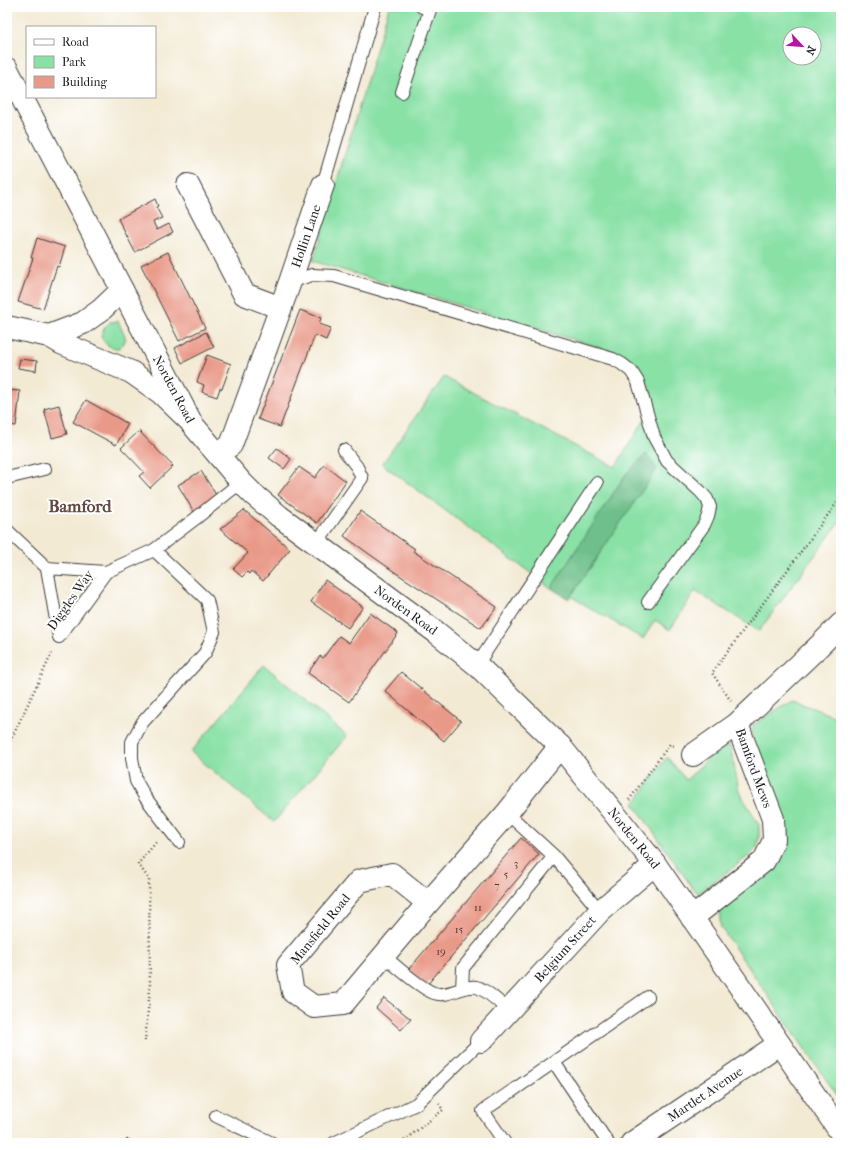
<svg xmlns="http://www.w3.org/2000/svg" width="848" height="1150" viewBox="0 0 848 1150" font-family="'IM FELL French Canon',serif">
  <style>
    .green { fill: #89e1a6; stroke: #527e61; fill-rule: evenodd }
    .forest { fill: #6ebf8b; stroke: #456e54 }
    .building { fill: #e99988 }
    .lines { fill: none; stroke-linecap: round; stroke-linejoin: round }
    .service-casing { stroke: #3c3b38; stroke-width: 14 }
    .minor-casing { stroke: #3c3b38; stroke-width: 24 }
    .tertiary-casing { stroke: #3c3b38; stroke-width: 24 }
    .path { stroke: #3c3b38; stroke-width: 2.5; stroke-dasharray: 1 3; stroke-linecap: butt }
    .service { stroke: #fff; stroke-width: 12 }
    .minor { stroke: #fff; stroke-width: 22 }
    .tertiary { stroke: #fff; stroke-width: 22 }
    .labels { text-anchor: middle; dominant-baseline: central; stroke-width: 4; stroke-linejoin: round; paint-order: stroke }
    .number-label { font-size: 11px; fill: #4f3b37 }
    .street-label { font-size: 13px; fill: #1c1c1c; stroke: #fff }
    .district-label { font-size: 17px; font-weight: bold; fill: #644842; stroke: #fff }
  </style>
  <rect width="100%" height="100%" fill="#fff"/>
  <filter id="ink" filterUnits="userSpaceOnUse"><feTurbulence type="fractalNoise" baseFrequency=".025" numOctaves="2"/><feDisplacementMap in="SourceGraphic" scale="8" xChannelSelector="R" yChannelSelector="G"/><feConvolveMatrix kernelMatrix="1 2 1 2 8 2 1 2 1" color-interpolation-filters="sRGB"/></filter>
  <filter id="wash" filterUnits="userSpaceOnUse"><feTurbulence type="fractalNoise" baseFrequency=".012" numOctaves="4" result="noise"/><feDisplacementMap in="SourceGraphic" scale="16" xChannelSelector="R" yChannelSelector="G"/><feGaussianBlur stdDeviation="0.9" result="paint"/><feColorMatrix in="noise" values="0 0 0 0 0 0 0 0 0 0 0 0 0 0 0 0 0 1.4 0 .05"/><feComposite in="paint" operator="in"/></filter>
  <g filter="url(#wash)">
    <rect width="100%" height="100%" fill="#f3ead4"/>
    <path class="green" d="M 389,7 L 841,7 L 841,520 L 759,631 L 695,591 L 670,630 L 655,620 L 643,639 L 553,586 L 551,588 L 382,464 L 444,377 L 615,467 L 655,403 C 647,380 641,372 624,355 L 313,261 ZM 790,34 L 814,34 L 814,58 L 790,58 Z
      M 118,321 L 126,339 L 119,348 C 110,348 105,345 101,336 L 105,327 L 110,322 Z
      M 264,665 L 347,736 L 274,822 L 191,752 Z
      M 792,700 L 841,719 L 841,1101 L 721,928 L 719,910 L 772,865 L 752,737 L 753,725 Z
      M 730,745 L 739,791 L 759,825 L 759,837 L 757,847 L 750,855 L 699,893 L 694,890 L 634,804 L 667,757 L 686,780 L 713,754 Z"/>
    <path class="forest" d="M 646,454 L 657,469 L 569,599 L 551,588 L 626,474 Z"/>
    <g id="blocks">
      <path class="building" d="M 155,199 L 158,206 L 156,207 L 162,218 L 153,222 L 157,230 L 169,224 L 173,232 L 135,252 L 118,219 Z
        M 37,238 L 65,247 L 59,267 L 57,266 L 43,309 L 18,302 L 33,258 L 31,258 Z
        M 168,252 L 205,328 L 179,341 L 141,265 Z
        M 300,310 L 321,318 L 319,324 L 331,328 L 326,340 L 315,335 L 280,427 L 258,419 Z
        M 206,332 L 214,347 L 182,363 L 175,348 Z
        M 207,355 L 231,364 L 222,389 L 220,388 L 217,397 L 202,392 L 204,385 L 197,382 Z
        M 20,359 L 37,361 L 36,371 L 18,368 Z
        M 7,390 L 20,391 L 16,426 L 7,425 Z
        M 86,400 L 128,424 L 116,445 L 73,422 Z
        M 59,405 L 67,434 L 52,438 L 44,409 Z
        M 139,431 L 173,466 L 150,488 L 139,476 L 144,472 L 121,448 Z
        M 277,448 L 291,459 L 284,469 L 269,458 Z
        M 324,465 L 346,481 L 317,523 L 278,495 L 299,467 L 315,478 Z
        M 201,471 L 218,498 L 194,512 L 178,485 Z
        M 244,510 L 290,549 L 263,581 L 251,571 L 249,574 L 247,572 L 242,577 L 233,569 L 248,553 L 220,529 Z
        M 360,511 L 415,549 L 413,551 L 497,607 L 481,628 L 396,573 L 344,536 Z
        M 325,580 L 363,607 L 348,628 L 311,602 Z
        M 370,613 L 398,633 L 349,702 L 308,673 L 320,656 L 323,658 L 339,636 L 349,643 Z
        M 401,672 L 461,721 L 444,741 L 385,691 Z
        M 521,838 L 539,854 L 426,986 L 408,970 Z
        M 384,998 L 411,1019 L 401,1030 L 376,1008 Z
        M 127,1139 L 138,1143 L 125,1143 Z"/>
    </g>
  </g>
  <g filter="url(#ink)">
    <use href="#blocks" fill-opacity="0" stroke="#3c3b38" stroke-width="1"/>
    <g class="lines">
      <defs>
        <path id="service" d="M 402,92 L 430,10 L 422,7
          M 323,185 L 375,7
          M 290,282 L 312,275 L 334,276 L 613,359 L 622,364 L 631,371 L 638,382 L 654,437 L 667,461 L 700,491 L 707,499 L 710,507 L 708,516 L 704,525 L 648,602
          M 7,478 L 45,469
          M 7,530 L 47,568
          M 316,544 L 362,478 L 357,467 L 344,450
          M 154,550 L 207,600 L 214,632 L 205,653 L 142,723 L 132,742 L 132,758 L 136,781 L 145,797 L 179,842
          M 59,637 L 106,572 L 154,550 L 195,519 L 241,482
          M 59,637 L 47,568 L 106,572
          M 477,665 L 597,483
          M 507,813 L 554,856 L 600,911
          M 384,956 C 396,966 420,988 434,993 C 448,998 462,985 476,987 C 486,989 501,1004 509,1011
          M 462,989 L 463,968 L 554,856
          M 554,1062 L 608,1143
          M 216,1116 L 272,1143
          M 334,1143 L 416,1104 L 481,1041
          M 505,1143 L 483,1111 L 648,997"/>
        <path id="minor" d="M 188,185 L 244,294 L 281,308
          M 7,327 L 49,336 L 61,343 L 131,372 L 161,393 L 188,419
          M 49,336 L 83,323 L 101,310 L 122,290
          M 218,454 L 231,445 L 290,282 L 323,185
          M 693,755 L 737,724
          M 428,903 L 392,874 L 359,881 L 288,965 L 293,992 L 314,1007 L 343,1004 L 428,903 L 507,813 L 560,746
          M 692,918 L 764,861 L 774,840 L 773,819 L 737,724 L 818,647 L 841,624
          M 481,1041 L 600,911 L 655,864
          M 632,1143 L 779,1044"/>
        <path id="tertiary" d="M 7,69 L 192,424 L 241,482 L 253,494 L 279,516 L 436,632 L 477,665 L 560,746 L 655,864 L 841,1133"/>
      </defs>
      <use href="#service" class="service-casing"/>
      <use href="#minor" class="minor-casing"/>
      <use href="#tertiary" class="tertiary-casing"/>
      <path class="path" d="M 731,701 L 712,673 L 841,497
        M 7,748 L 53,651
        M 629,800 L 670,744 L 674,746
        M 145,1041 L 150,989 L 149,879 L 138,864 L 157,841
        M 401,1143 L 443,1110 L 439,1104"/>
      <use href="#service" class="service"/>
      <use href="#minor" class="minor"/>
      <use href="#tertiary" class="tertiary"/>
    </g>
  </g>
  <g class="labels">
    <g class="number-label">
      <text x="516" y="863">3</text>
      <text x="506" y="874">5</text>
      <text x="497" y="885">7</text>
      <text x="478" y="907">11</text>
      <text x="459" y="929">15</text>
      <text x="441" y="951">19</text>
    </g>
    <g class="street-label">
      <text transform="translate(306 236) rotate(-71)">Hollin Lane</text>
      <text transform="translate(174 389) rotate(62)">Norden Road</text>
      <text transform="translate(70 600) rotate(-55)">Diggles Way</text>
      <text transform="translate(406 610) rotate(36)">Norden Road</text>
      <text transform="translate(754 768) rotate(70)">Bamford Mews</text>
      <text transform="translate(634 838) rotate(51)">Norden Road</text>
      <text transform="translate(320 929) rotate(-51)">Mansfield Road</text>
      <text transform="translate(565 949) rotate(-48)">Belgium Street</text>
      <text transform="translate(705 1094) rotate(-34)">Martlet Avenue</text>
    </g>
    <g class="district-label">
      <text x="80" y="506">Bamford</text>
    </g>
  </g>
  <rect width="848" height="1150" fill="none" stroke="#fff" stroke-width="24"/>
  <rect x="26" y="26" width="130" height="72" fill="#ffffff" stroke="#a4a4a4"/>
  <rect x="34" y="39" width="20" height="6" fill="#ffffff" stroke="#a4a4a4"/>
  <text x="62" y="46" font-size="12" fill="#1c1c1c">Road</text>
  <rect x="34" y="56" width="20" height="12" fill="#89e1a6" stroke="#a4a4a4"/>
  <text x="62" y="66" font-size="12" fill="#1c1c1c">Park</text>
  <rect x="34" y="76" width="20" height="12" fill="#e99988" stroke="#a4a4a4"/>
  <text x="62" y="86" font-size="12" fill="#1c1c1c">Building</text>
  <g transform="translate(802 46) rotate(116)"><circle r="19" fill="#ffffff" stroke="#a4a4a4"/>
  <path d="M0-3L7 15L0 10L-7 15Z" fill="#b5179e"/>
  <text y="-6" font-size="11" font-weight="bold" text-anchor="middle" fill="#1c1c1c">N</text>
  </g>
</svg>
